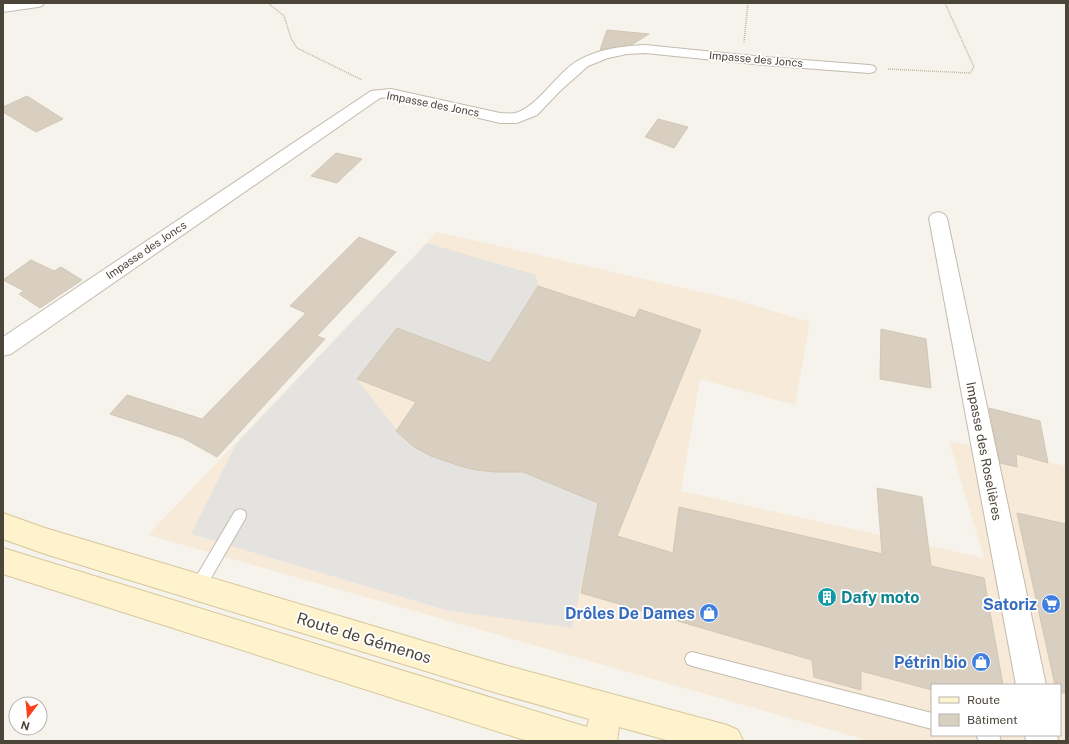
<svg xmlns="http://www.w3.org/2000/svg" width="1069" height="744" viewBox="0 0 1069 744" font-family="'Public Sans',sans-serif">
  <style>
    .commercial { fill: #f7ead8; fill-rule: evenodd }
    .parking { fill: #e5e3e0 }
    .building { fill: #d8cfc1; stroke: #d3c7b4 }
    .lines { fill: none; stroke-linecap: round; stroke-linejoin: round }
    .lane-casing { stroke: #c2bbae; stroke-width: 2 }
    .street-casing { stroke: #c2bbae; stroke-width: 2 }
    .secondary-casing { stroke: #d6c79b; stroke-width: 2 }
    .path { stroke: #c4b79f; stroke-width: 1.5; stroke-dasharray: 1 1; stroke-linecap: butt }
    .lane { fill: #fff; fill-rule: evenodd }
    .street { fill: #fff; fill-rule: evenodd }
    .secondary { fill: #fff3cd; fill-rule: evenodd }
    .labels { text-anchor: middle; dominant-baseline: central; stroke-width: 3.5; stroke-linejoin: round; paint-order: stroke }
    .far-street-label { font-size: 11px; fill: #4b4439; stroke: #fff }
    .street-label { font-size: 13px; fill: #4b4439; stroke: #fff }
    .near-culture-label { font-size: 16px; font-weight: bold; fill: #0d838f; stroke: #fff; text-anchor: start }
    .near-shop-label { font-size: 16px; font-weight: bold; fill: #366cbe; stroke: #fff; text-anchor: end }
    .near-street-label { font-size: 16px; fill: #4b4439; stroke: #fff }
  </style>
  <rect width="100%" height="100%" fill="#f6f3ec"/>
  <path class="commercial" d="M 437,232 L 736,300 L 810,322 L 795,405 L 700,379 L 681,491 L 984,558 L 949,441 L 1066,466 L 1066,741 L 870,741 L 148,535 ZM 932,685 L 1060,685 L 1060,735 L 932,735 Z"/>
  <path class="parking" d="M 427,243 L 536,275 L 538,286 L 490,363 L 397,328 L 357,379 L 404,439 L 414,447 L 431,456 L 460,466 L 476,470 L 495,472 L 523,472 L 626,514 L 593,529 L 572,628 L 446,610 L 191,534 L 236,444 Z"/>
  <path class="building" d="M 607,30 L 649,34 L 633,44 L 600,50 Z
    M 27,96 L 63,119 L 36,132 L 3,112 L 3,107 Z
    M 658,119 L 688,127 L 674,148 L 645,137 Z
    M 336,153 L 362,159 L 337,183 L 311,176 Z
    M 359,237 L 396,252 L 317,336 L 325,339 L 217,457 L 183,438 L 110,414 L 127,395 L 202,419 L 306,313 L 290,306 Z
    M 31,260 L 54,271 L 61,267 L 82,280 L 40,308 L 19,294 L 24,291 L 3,280 Z
    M 538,286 L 635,318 L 639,309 L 701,330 L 617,536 L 673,553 L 679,507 L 882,554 L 877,488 L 922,497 L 931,566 L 984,578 L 1003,685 L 932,685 L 932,690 L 861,671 L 861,690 L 814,677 L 812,660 L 581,593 L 598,503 L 523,472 L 495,472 L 476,470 L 460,466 L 431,456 L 414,447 L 396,431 L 416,402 L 357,379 L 397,328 L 490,363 Z
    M 881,329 L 926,339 L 931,388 L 880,379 Z
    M 989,408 L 1040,421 L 1048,463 L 1016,454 L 1017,467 L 1000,463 Z
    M 1017,513 L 1066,524 L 1066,693 L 1060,693 L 1060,685 L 1055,685 Z"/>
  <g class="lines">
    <defs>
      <path id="lane" d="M 240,509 L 245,511 L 246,515 L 245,519 L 203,592 L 198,594 L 193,592 L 191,587 L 193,582 L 235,511 Z
        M 692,652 L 932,713 L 932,729 L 692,666 L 687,664 L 685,659 L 687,654 Z
        M 976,735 L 999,735 L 1001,741 L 979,741 Z"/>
      <path id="street" d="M 12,3 L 44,3 L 42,6 L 38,7 L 3,12 L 3,4 Z
        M 645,45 L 764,57 L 869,65 L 874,66 L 876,69 L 874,72 L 869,73 L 764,65 L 645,53 L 627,54 L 608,58 L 588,66 L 561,90 L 537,115 L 517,123 L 500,123 L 391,97 L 380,98 L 11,354 L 3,356 L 3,337 L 371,91 L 391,89 L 500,113 C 505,113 511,114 515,113 C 537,108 558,71 579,60 C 598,49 623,46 645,45 Z
        M 938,212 L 944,214 L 947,218 L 1046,685 L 1016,685 L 929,218 L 932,214 Z
        M 1025,735 L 1057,735 L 1058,741 L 1026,741 Z"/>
      <path id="secondary" d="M 3,513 L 45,528 L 497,663 L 727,725 L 738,730 L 743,741 L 670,741 L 619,727 L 617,741 L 529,741 L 518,738 L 3,574 L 3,548 L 587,727 L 589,719 L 497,693 L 45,554 L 3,539 Z"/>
    </defs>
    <use href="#lane" class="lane-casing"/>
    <use href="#street" class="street-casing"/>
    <use href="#secondary" class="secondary-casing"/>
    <path class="path" d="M 268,3 L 284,16 L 291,38 L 297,48 L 362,80
      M 744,42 L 748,3
      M 888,69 L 970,73 L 974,67 L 945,3"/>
    <use href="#lane" class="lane"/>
    <use href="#street" class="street"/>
    <use href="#secondary" class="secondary"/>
  </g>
  <defs>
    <symbol id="building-disc" viewBox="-11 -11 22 22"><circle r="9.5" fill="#0f9aa8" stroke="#fff"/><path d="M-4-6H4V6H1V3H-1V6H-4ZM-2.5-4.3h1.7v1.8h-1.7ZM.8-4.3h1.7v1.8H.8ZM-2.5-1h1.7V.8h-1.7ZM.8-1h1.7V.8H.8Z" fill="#fff"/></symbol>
    <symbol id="supermarket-disc" viewBox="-11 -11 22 22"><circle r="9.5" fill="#3f7fe0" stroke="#fff"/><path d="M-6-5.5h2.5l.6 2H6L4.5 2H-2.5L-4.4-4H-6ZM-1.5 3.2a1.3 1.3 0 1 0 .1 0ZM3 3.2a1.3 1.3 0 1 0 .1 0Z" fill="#fff"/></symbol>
    <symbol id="shop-disc" viewBox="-11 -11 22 22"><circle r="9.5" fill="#3f7fe0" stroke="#fff"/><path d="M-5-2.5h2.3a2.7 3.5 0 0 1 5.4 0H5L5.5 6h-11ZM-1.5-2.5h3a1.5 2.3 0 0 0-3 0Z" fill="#fff"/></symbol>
  </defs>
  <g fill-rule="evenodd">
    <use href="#building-disc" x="816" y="586" width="22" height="22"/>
    <use href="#supermarket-disc" x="1040" y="593" width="22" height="22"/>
    <use href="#shop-disc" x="698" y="602" width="22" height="22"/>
    <use href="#shop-disc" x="970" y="651" width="22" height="22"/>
  </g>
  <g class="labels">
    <g class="far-street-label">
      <text transform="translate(756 59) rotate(5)">Impasse des Joncs</text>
      <text transform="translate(433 104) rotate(11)">Impasse des Joncs</text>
      <text transform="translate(146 250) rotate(-34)">Impasse des Joncs</text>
    </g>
    <g class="street-label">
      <text transform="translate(984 451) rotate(79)">Impasse des Roselières</text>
    </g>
    <g class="near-culture-label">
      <text x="841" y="597">Dafy moto</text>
    </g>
    <g class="near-shop-label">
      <text x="1037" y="604">Satoriz</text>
      <text x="695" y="613">Drôles De Dames</text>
      <text x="967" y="662">Pétrin bio</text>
    </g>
    <g class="near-street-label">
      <text transform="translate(364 638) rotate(17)">Route de Gémenos</text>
    </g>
  </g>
  <rect width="1069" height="744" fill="none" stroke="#4b4439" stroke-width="8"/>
  <rect x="931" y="684" width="130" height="52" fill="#ffffff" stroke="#b7b4b0"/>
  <rect x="939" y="697" width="20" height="6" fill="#fff3cd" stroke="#b7b4b0"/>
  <text x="967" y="704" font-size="12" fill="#4b4439">Route</text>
  <rect x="939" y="714" width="20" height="12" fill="#d8cfc1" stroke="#b7b4b0"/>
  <text x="967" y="724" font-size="12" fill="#4b4439">Bâtiment</text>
  <g transform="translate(28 716) rotate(196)"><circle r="19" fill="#ffffff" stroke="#b7b4b0"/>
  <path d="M0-3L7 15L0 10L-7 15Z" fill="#fc3f1d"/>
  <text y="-6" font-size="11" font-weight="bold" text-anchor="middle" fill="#4b4439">N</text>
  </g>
</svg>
